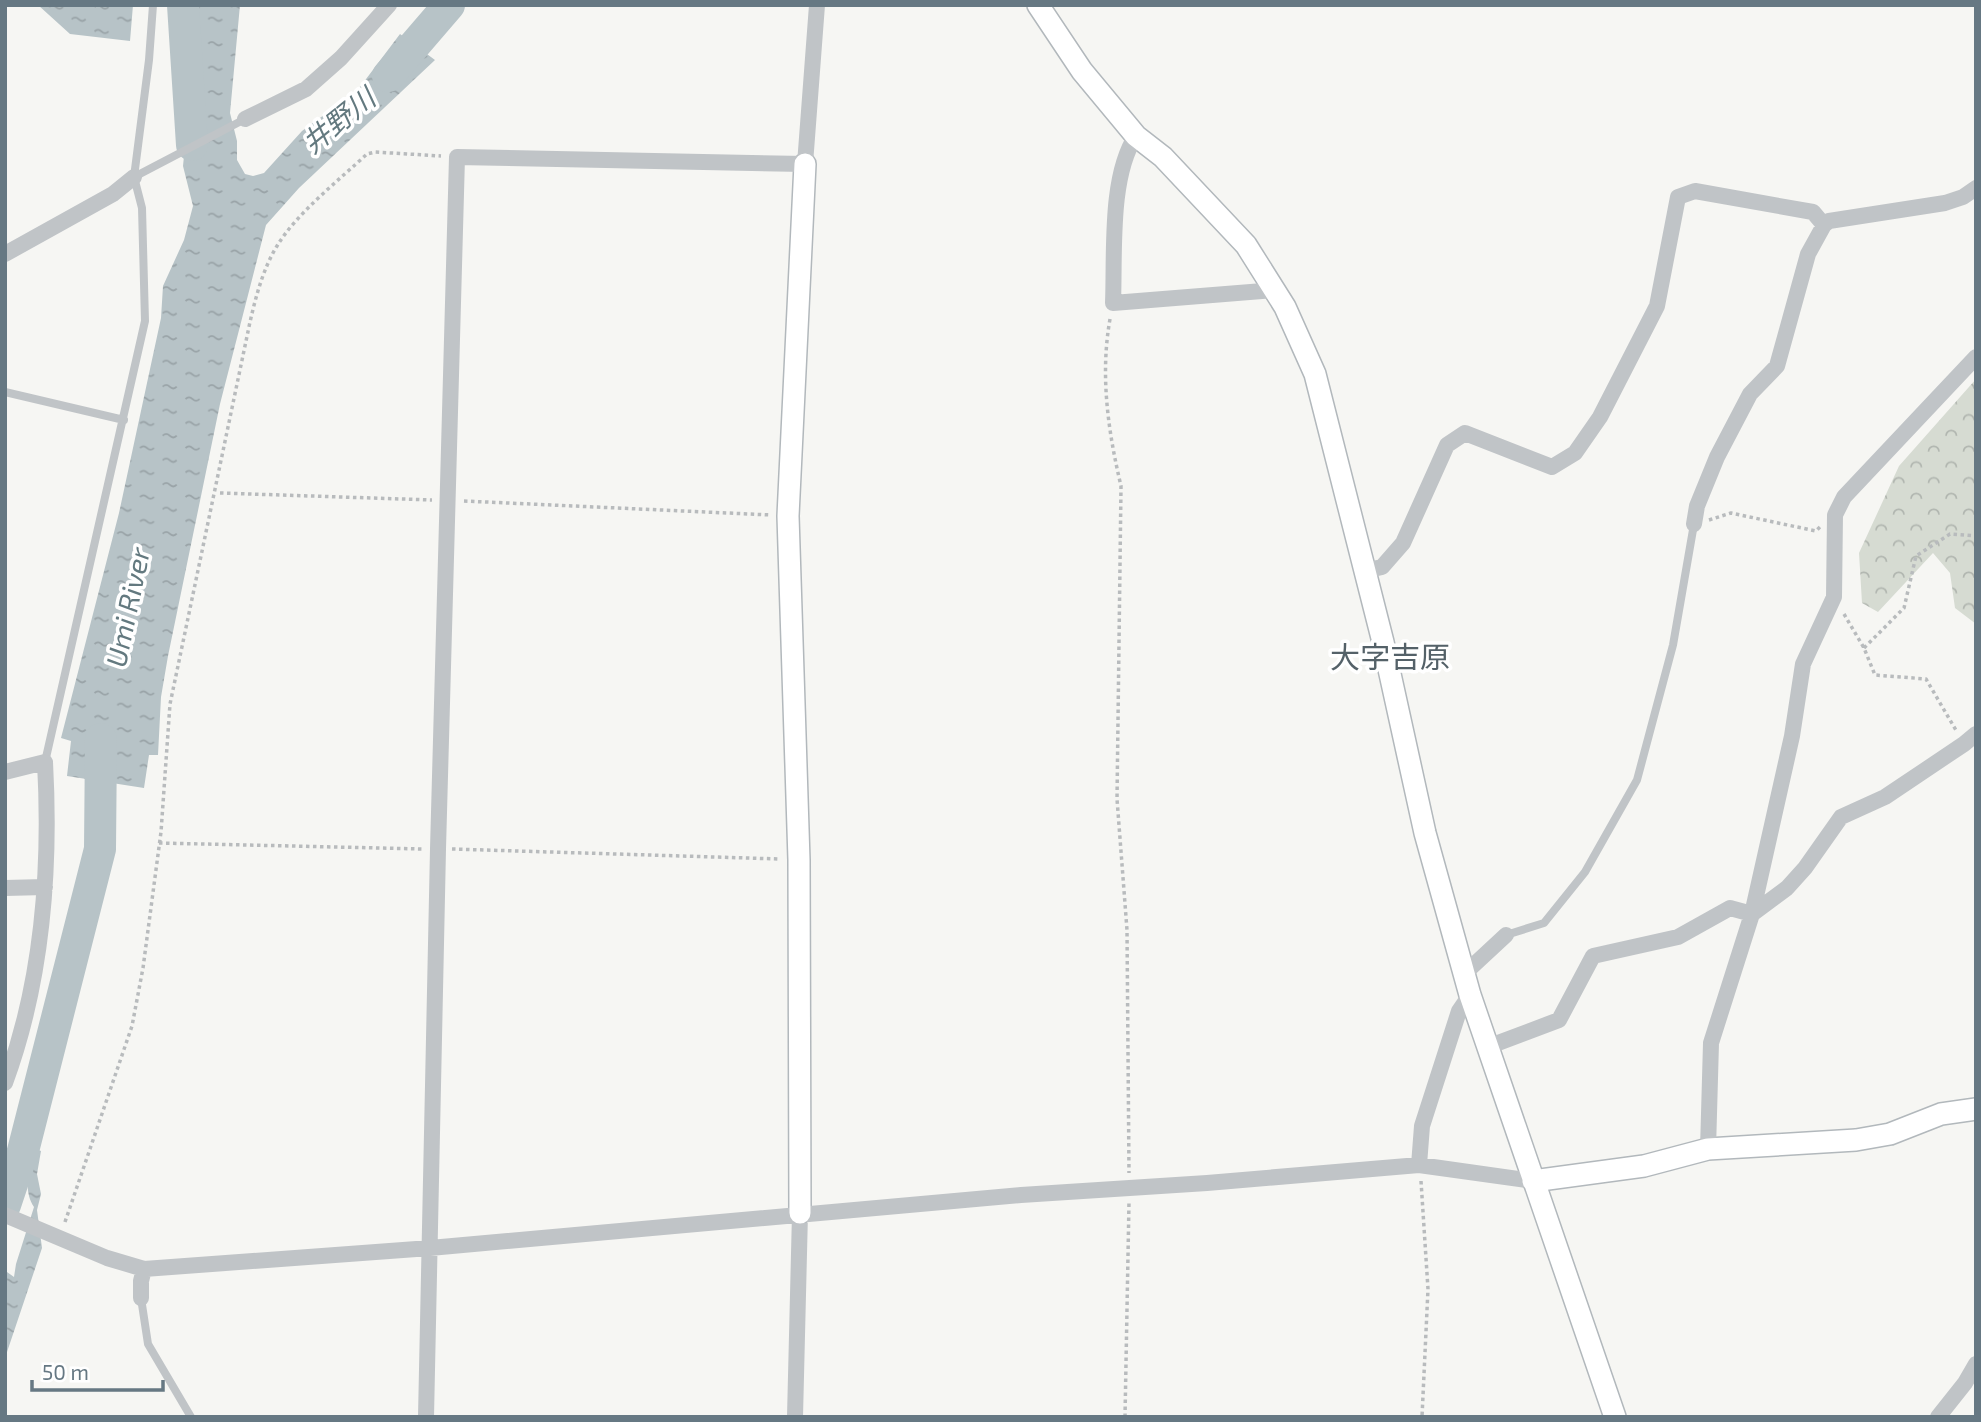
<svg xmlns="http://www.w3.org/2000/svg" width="1981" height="1422" viewBox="0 0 1981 1422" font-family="'Exo 2','Noto Sans JP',sans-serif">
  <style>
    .forest { fill: url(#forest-crowns) }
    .water { fill: url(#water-ripples) }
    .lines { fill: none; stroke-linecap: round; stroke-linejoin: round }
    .river { stroke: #b7c3c7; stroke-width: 32 }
    .secondary-casing { stroke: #b2b8bc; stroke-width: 24 }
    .path { stroke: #b8bbbd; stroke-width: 3.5; stroke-dasharray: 3.5 3.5; stroke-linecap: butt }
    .lane { stroke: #c0c4c7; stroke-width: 8 }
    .street { stroke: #c0c4c7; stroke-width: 16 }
    .secondary { stroke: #fff; stroke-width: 21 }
    .labels { text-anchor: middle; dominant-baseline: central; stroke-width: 7; stroke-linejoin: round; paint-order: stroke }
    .water-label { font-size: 28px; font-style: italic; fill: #63797f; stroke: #fff }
    .quarter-label { font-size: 30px; fill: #546168; stroke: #fff }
  </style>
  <defs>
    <pattern id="forest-crowns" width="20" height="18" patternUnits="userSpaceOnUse" patternTransform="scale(1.75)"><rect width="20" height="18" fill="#d6dbd2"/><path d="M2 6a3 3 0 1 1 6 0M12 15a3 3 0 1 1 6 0" fill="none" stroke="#b1b6b0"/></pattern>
    <pattern id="water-ripples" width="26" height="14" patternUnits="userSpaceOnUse" patternTransform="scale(1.75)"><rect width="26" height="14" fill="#b7c3c7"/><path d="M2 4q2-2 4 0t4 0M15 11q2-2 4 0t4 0" fill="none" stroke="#99a3a7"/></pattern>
  </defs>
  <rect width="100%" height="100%" fill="#f6f6f3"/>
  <path class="forest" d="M 1976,379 L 1976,624 L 1955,608 L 1950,573 L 1933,553 L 1878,612 L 1862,603 L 1859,553 L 1899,466 Z"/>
  <path class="water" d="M 38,5 L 133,5 L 130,41 L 70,34 Z
    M 199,5 L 240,5 L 230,113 L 237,141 L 237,160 L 245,174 L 253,176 L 264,173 L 302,131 L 357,91 L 400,34 L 435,60 L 299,188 L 266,225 L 220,404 L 168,656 L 161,697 L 158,755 L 149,755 L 144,788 L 67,776 L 71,741 L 61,738 L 119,513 L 161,318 L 163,286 L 184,240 L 193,206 L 183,166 Z
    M 36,1149 L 41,1151 L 37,1174 L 41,1194 L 37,1210 L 42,1248 L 5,1358 L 5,1278 L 7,1272 L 14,1277 L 16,1264 L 34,1207 C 22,1189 30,1169 36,1149 Z"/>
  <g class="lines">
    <path class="river" d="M 183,5 L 192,145
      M 388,76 L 449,5
      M 5,1205 L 23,1151 L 100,849 L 101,739"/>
    <defs>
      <path id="secondary" d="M 1038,5 L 1082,71 L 1136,136 L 1163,157 L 1246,245 L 1285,307 L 1315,374 L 1383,642 L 1425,833 L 1470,995 L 1615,1417
        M 1533,1181 L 1644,1166 L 1708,1149 L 1856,1140 L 1890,1134 L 1941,1114 L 1976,1109
        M 800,1213 L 799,860 L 788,516 L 805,164"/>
    </defs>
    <use href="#secondary" class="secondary-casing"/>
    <path class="path" d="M 1110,319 C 1100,375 1108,431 1121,486 L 1117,799 L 1127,930 L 1129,1173
      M 220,493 L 432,500
      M 464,501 L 771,515
      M 1709,520 L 1731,513 L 1816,531 L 1820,527
      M 1844,614 L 1864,648 L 1875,675 L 1926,679 L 1957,732
      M 1864,648 L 1904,608 L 1916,556 L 1950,534 L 1976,536
      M 159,843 L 423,849
      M 452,849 L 780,859
      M 1421,1181 L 1428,1289 L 1422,1417
      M 65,1222 L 132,1026 L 143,968 L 161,832 L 170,704 L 250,322 C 256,296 263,269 277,246 C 296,214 339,180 367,154 L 375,152 L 441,156
      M 1125,1417 L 1129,1202"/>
    <path class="lane" d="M 134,177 L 245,119
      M 5,392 L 124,420
      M 45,762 L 145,321 L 142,208 L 134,177 L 149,60 L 153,5
      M 1506,935 L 1544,923 L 1585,872 L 1637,780 L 1673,645 L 1694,524
      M 141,1298 L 148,1344 L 191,1417"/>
    <path class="street" d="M 245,119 L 306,89 L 341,58 L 389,5
      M 1136,136 C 1109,176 1115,255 1113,303 L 1275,290
      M 5,254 L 113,194 L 134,177
      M 1694,524 L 1697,506 L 1717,457 L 1750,394 L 1777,366 L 1808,254 L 1824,225 L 1829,221 L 1945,203 L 1963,197 L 1976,188
      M 1364,571 L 1382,567 L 1403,543 L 1447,445 L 1465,433 L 1552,467 L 1575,453 L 1600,417 L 1657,306 L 1678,197 L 1695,191 L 1813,212 L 1824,225
      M 5,772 L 45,762 C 51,871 43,980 5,1083
      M 5,888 L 45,887
      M 1752,914 L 1787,888 L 1805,868 L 1841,817 L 1885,797 L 1964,744 L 1976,734
      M 1464,974 L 1506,935
      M 1490,1046 L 1559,1020 L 1593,956 L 1678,937 L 1730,908 L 1752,914
      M 1708,1149 L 1711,1043 L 1752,914 L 1792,736 L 1803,664 L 1834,597 L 1835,515 L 1844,497 L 1976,357
      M 1419,1165 L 1422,1126 L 1459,1011 L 1470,995
      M 5,1215 L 107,1258 L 144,1269 L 430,1248 L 1021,1195 L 1207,1183 L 1419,1165 L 1533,1181
      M 141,1298 L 141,1281 L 144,1269
      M 426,1417 L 438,849 L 457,157 L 805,164 L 817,5
      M 795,1417 L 800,1213
      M 1938,1417 L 1965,1383 L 1976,1364"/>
    <use href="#secondary" class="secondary"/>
  </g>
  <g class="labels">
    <g class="water-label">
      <text transform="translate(338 120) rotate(-39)">井野川</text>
      <text transform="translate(127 607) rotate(-78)">Umi River</text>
    </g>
    <g class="quarter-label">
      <text x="1390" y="656">大字吉原</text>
    </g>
  </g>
  <rect width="1981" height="1422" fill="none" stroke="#667883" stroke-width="14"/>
  <path d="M32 1380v10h131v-10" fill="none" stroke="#667883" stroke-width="3.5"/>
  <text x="42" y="1380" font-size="21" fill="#667883" stroke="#ffffff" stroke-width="5" paint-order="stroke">50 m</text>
</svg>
